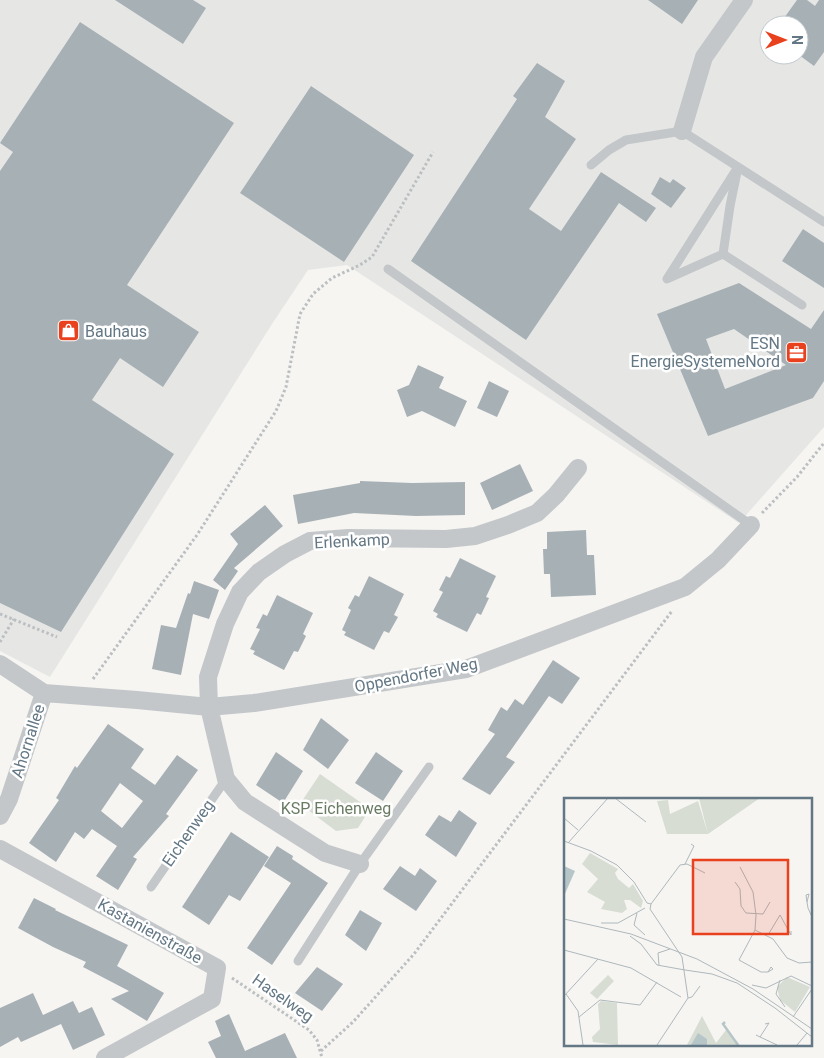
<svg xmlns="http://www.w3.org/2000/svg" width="824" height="1058" viewBox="0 0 824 1058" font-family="Roboto,sans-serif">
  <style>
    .built { fill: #e6e7e5; fill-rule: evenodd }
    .green { fill: #d7ddd3 }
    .building { fill: #a7b0b5; fill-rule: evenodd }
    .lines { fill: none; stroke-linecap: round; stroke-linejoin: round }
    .path { stroke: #bcbfc1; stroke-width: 3; stroke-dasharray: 2.5 2.5; stroke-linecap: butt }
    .lane { stroke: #c3c7ca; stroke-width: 9 }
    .street { stroke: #c3c7ca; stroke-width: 18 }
    .labels { text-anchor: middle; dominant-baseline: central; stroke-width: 5; stroke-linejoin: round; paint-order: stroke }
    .poi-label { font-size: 16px; fill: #637784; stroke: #fff; text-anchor: start }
    .street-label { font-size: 16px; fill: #637784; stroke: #fff }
    .park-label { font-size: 16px; fill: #697b62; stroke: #fff }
    .inset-river { fill: none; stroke: #b6c5c7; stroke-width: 2.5 }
    .inset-road { fill: none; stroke: #aeb8bc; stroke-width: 1 }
    .view { fill: #e9411e; fill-opacity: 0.15; stroke: #e9411e; stroke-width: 2.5 }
    .inset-edge { fill: none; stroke: #637784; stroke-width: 2.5 }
  </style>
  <rect width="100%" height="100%" fill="#f6f5f2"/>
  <path class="built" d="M 0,0 L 824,0 L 824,427 L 739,523 L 347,265 L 308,270 L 272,324 L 50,677 L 0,651 ZM 769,25 L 799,25 L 799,55 L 769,55 Z"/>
  <path class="green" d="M 320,774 L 370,809 L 358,828 L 336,831 L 300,804 Z"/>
  <path class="building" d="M 115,0 L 193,0 L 206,8 L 183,44 Z
    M 648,0 L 698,0 L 682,24 Z
    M 797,0 L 807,0 L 815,6 L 819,0 L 824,0 L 824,52 L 814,66 L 799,55 L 799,25 L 779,25 Z
    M 80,22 L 234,123 L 127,285 L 199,332 L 163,387 L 120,358 L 92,400 L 174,454 L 61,632 L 0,603 L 0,171 L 13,152 L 0,143 Z
    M 537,63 L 565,81 L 545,117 L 576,139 L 529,209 L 561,231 L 601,172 L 656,208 L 646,222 L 619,203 L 526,340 L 411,261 L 517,99 L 513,96 Z
    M 311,86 L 414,155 L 344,262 L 240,193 Z
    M 660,177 L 670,183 L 673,179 L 686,188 L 671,208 L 651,194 Z
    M 803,229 L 824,243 L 824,288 L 782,261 Z
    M 739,283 L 811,329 L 824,310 L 824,381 L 813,398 L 708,436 L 657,314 ZM 734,329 L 786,365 L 725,389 L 706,339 Z
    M 418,365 L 444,377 L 439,388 L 467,401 L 455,427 L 422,411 L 407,417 L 397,390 L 409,385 Z
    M 489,381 L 509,391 L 497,417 L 477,408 Z
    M 520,464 L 533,491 L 492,510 L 480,483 Z
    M 360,481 L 412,483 L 465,482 L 465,515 L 416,516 L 354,513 L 298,524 L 293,495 L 360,483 Z
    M 265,505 L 283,526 L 234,568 L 238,571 L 225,590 L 213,580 L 238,544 L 230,534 Z
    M 586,530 L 587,555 L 594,555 L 596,595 L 551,597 L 550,574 L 544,574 L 543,549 L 547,549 L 547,532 Z
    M 460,558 L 496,576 L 486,597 L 489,598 L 481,615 L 477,613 L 467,632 L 436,617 L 438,614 L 433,611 L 443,592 L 439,590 L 446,576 L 450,578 Z
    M 369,576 L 404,594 L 394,615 L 398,617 L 389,633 L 384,631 L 374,650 L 344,635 L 346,632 L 342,630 L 351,610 L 348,608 L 355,595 L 359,597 Z
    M 194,581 L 219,590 L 209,619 L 193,614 L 181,675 L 152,669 L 161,625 L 176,628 L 188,593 L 190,594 Z
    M 277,595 L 313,613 L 303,634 L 306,636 L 298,652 L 294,651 L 284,670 L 253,654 L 255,651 L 250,649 L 260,629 L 256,628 L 263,614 L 267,616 Z
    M 553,660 L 580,678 L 562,704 L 549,696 L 506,757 L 515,762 L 490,795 L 462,779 L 495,734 L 488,730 L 501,707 L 507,711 L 515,699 L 523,705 Z
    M 321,718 L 349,740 L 328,769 L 303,750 Z
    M 108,724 L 144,749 L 131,768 L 155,785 L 177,755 L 198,770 L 166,814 L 169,816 L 133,857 L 137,859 L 118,890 L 96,876 L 117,846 L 92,829 L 84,839 L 75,832 L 56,862 L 29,843 L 59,800 L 56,798 L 75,766 L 77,768 ZM 120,783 L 143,801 L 122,828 L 101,811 Z
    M 276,752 L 303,771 L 283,803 L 256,785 Z
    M 376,752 L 403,771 L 383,801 L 355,783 Z
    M 459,810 L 477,823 L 456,857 L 425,835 L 439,815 L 451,822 Z
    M 231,832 L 269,857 L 240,901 L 229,895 L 209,925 L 182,907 Z
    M 277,846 L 293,856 L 292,859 L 328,883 L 272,965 L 247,948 L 291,883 L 264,866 Z
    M 400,866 L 415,876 L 420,868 L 437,881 L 416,911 L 383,889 Z
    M 34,898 L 56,909 L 55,910 L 128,945 L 117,966 L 164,993 L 147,1021 L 111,999 L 129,991 L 83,967 L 86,962 L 53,947 L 18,928 Z
    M 360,910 L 382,923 L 366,951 L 345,935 Z
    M 317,967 L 343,984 L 322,1011 L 295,993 Z
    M 33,993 L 43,1015 L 73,1001 L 79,1013 L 92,1007 L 105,1035 L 73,1050 L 61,1024 L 21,1042 L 18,1037 L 0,1047 L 0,1008 Z
    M 229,1014 L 245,1051 L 285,1033 L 297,1058 L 216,1058 L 208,1042 L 221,1036 L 215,1021 Z"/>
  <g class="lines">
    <path class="path" d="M 762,513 L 797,477 L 824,443
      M 0,614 L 57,637
      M 0,642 L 14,619
      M 93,679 L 197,535 L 276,411 L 286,387 L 300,314 L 313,294 L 332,278 L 360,265 L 372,257 L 433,152
      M 232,978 L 309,1030 L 317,1040 L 322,1058
      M 321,1051 L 353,1022 L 414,954 L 672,611"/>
    <path class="lane" d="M 591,165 L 609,150 L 626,140 L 682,131 L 824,222
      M 738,167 L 730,206 L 723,254 L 667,279 Z
      M 723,254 L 802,305
      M 388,269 L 751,525
      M 151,887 L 226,779
      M 298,961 L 360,864 L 429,767"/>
    <path class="street" d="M 682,131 L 704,57 L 744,0
      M 0,664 L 44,693 L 137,700 L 209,707 L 254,703 L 466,669 L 685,587 L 718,560 L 751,525
      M 0,816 L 9,799 L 44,693
      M 0,849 L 217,968 L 212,999 L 105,1058
      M 360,864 L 325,853 L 245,802 L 226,779 L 209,707 L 208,677 L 225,624 L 240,592 L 259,572 L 285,554 L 310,541 L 348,538 L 446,539 L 475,536 L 508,525 L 537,513 L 556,495 L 578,468"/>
  </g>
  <defs>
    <symbol id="shop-square" viewBox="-11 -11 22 22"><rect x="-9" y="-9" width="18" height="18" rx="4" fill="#e9411e" stroke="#fff"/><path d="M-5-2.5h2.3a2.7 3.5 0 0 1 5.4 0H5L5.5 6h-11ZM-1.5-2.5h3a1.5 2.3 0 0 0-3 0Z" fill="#fff"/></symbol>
    <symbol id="office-square" viewBox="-11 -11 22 22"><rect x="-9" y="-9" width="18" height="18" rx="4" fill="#e9411e" stroke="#fff"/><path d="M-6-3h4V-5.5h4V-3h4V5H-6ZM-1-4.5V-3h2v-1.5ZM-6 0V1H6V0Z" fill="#fff"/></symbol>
  </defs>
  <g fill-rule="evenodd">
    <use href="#shop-square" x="56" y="318" width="25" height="25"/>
    <use href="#office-square" x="784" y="340" width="25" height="25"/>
  </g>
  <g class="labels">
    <g class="poi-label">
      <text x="85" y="331">Bauhaus</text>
      <text x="780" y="343" text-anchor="end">ESN<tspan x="780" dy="18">EnergieSystemeNord</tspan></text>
    </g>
    <g class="street-label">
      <text transform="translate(352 541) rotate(-3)">Erlenkamp</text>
      <text transform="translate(416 675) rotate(-11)">Oppendorfer Weg</text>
      <text transform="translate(28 741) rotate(-72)">Ahornallee</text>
      <text transform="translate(188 833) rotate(-55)">Eichenweg</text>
      <text transform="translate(150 931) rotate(29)">Kastanienstraße</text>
      <text transform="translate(283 998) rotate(35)">Haselweg</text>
    </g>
    <g class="park-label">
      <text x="336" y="808">KSP Eichenweg</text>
    </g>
  </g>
  <g transform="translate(564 798)">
    <rect width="248" height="248" fill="#f6f5f2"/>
    <path d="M 135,0 L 196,0 L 144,36 ZM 104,2 L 106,16 L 134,3 L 144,36 L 103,36 L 93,3 ZM 26,55 L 54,71 L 51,75 L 54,81 L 65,90 L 69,86 L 79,103 L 77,110 L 66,102 L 60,102 L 63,111 L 58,115 L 37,111 L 41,104 L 23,94 L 34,81 L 18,66 ZM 44,177 L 50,183 L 33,201 L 26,195 ZM 223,179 L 246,189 L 231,214 L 216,202 L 213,189 ZM 37,203 L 53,205 L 54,247 L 29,244 L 28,239 L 36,231 L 34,206 ZM 138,218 L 152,245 L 162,232 L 176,247 L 123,247 Z" fill="#d7ddd3"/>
    <path d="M 0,68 L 11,73 L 0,98 ZM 134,235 L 143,241 L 143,247 L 127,247 Z" fill="#b6c5c7"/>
    <path class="inset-river" d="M 161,224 L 159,226 L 174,247"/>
    <path class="inset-road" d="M 51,0 L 82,24M 91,0 L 108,0M 0,20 L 14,32M 0,43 L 27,53 L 53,67 L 70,84 L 83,105 L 87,106 L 86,111M 4,45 L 44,0M 121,66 L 130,48 L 127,46M 176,69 L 189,94 L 192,117 L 191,132 L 175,162 L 197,174 L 204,174 L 209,171 L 207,169 L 204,174M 171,84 L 176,91 L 177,108 L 182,115 L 199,116 L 206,104M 243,104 L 245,96 L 242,97 L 243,104 L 244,110 L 248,119M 87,106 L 116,67 L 123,66 L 141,75M 86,111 L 118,159 L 124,200 L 93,247M 73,115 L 70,127 L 81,137M 0,121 L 67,136 L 133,161 L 189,191 L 248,231M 37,125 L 54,125 L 81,110M 191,132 L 209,141 L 223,160 L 235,165 L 248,164M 204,137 L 216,117 L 227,137 L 227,133M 66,138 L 77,146 L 93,167 L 121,172M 0,152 L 67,170 L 117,199M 95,167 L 94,155 L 106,151M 121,172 L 148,176 L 173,185 L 211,210 L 248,239M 216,182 L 212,196 L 221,209M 188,187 L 202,190 L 227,178 L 248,188M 2,196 L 14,213 L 19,247M 0,198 L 34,161M 124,200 L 128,199 L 136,188M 15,219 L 36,202 L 76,207 L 93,184M 229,219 L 248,191M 192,237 L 213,247M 196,239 L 205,225 L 201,226M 233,247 L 243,235"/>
    <path class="view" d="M 129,62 L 224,62 L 224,136 L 129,136 Z"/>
    <rect width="248" height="248" class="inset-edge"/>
  </g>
  <g transform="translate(784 40) rotate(90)"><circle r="24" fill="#ffffff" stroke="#c1c9ce"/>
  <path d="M0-4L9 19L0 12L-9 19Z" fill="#e9411e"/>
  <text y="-8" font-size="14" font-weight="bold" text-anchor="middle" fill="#637784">N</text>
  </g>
</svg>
